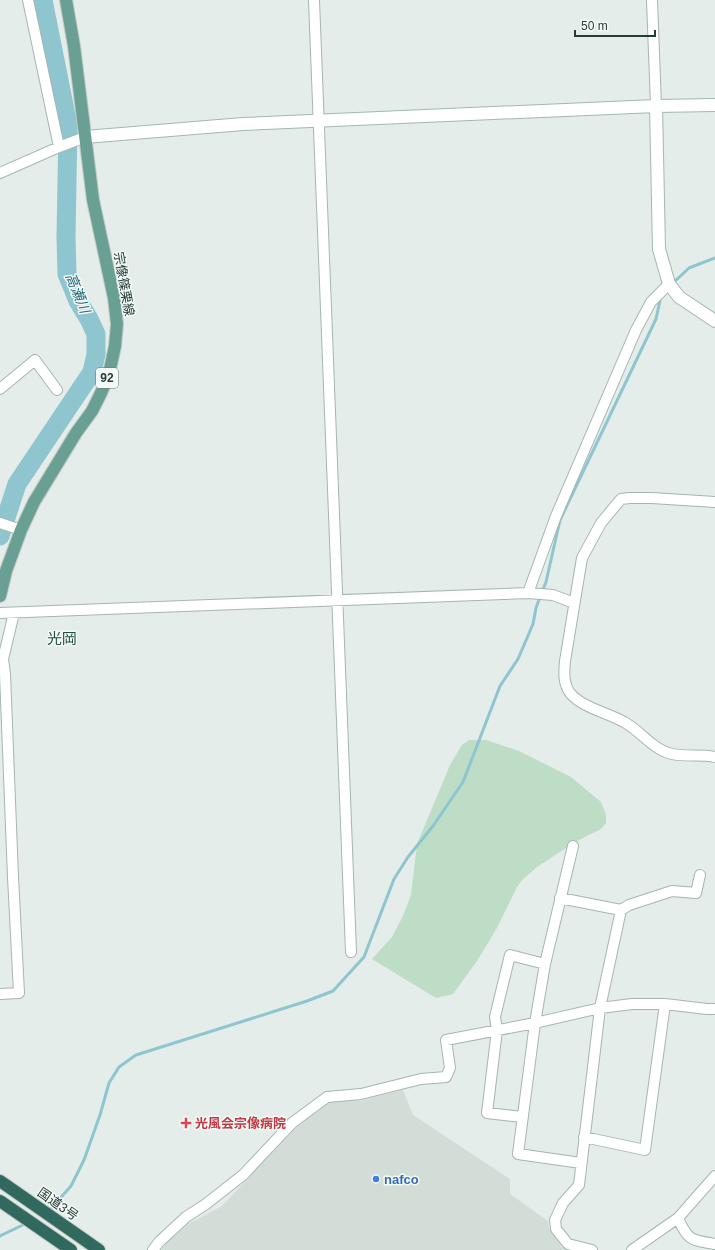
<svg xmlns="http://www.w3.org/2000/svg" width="715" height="1250" viewBox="0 0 715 1250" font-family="Arial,'Noto Sans JP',sans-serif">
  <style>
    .built { fill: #d2ddd8 }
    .green { fill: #beddc6 }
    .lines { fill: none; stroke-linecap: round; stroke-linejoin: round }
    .stream { stroke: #8ec5cf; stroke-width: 3 }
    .river { stroke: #8ec5cf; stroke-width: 19 }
    .street-casing { stroke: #a7b5b0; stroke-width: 12 }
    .secondary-casing { stroke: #a2b8b1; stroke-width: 14 }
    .primary-casing { stroke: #c2c9c7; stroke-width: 14 }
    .highway-casing { stroke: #c2c9c7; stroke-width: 14 }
    .street { stroke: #fff; stroke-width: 10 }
    .secondary { stroke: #fff; stroke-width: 12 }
    .primary { stroke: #6aa093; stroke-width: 12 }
    .highway { stroke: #31695e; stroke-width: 12 }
    .health-dot { fill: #e0444e; stroke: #f4f9f7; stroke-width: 1.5 }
    .shop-dot { fill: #3f7fe0; stroke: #f4f9f7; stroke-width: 1.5 }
    .labels { text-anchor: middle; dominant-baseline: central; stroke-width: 3; stroke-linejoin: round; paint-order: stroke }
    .shield { fill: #f4f9f7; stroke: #627671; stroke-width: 1 }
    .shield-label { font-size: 12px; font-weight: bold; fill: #243e37 }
    .street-label { font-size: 13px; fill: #243e37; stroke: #f4f9f7 }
    .health-label { font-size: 13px; font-weight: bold; fill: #be3a42; stroke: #f4f9f7; text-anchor: start }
    .shop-label { font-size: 13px; font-weight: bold; fill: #366cbe; stroke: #f4f9f7; text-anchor: start }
    .water-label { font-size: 14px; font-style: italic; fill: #206978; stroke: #f4f9f7 }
    .quarter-label { font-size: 15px; fill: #204f44; stroke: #f4f9f7 }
  </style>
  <rect width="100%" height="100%" fill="#e4ede9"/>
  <path class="built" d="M 403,1090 L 413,1115 L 510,1179 L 510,1194 L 548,1221 L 549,1229 L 562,1247 L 574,1250 L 161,1250 L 168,1241 L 188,1224 L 222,1206 L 294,1129 L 331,1101 L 360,1101 Z"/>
  <path class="green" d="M 469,740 L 486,740 L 519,751 L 571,777 L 601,802 L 606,815 L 606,823 L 601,829 L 575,842 L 537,867 L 522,880 L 517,887 L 497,928 L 477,961 L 453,994 L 436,998 L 372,959 L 392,937 L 403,916 L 411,895 L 417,844 L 450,765 L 462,745 Z"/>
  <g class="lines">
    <path class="stream" d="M 673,283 L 689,268 L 715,258
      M 542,592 L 546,582 L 560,520 L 656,319 L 661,296
      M 48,1212 L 71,1186 L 84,1160 L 100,1115 L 109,1083 L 119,1067 L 136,1055 L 307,1001 L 333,991 L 364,957 L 394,879 L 408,857 L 433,826 L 463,782 L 500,686 L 518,659 L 533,624 L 536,608 L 540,597
      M 0,1236 L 27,1223"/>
    <path class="river" d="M 0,536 L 17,484 L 92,372 L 96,354 L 96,334 L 89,319 L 78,301 L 67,274 L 66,237 L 68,125 L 43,0"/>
    <defs>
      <path id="street" d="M 28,0 L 59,147
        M 314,0 L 351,952
        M 652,0 L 656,106
        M 0,173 L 59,147 L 85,137
        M 0,389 L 35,360 L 57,390
        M 715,502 L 652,498 L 630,498 L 621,499 L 601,523 L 582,558 L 565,661 C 564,672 563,683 570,693 C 581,707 608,713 624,722 C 641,731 653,750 672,754 C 686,757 701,754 715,757
        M 0,523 L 21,530
        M 528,593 L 556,516 L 636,330 L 651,302 L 669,284
        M 0,613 L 528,593 L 553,595 L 574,603
        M 573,846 L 545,964 L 535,1023 L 518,1154 L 581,1163
        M 560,898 L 621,910 L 629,905 L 672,891 L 696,893 L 700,875
        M 0,994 L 19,993 L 13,877 L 5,674 L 3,659 L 14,613
        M 522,1117 L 487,1113 L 497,1030 L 495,1017 L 510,955 L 545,964
        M 584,1137 L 645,1150 L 665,1004
        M 678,1218 C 688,1241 691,1240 715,1244
        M 153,1250 L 159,1242 L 186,1217 L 206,1204 L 243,1175 L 292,1123 L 327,1097 L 361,1094 L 421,1079 L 446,1077 L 450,1068 L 446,1040 L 535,1023 L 600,1008 L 632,1004 L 665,1004 L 707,1009 L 715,1009
        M 592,1250 L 568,1244 L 556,1229 L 555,1220 L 563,1203 L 579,1185 L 600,1008 L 621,910
        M 632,1250 L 678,1218 L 715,1176"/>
      <path id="secondary" d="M 656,106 L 659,249 L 669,284 L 679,297 L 715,321
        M 85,137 L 243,124 L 656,106 L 715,105"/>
      <path id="primary" d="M 0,596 L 6,571 L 21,530 L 34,502 L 76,433 L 92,411 L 101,393 L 109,374 L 115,346 L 117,324 L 114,298 L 93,200 L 74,46 L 66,0"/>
      <path id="highway" d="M 0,1181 L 99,1250
        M 0,1201 L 71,1250"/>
    </defs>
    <use href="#street" class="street-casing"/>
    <use href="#secondary" class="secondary-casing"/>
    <use href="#primary" class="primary-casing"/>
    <use href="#highway" class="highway-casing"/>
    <use href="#street" class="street"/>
    <use href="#secondary" class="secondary"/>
    <use href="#primary" class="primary"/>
    <use href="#highway" class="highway"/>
  </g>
  <path class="health-dot" d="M184 1117h4v4h4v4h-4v4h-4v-4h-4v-4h4z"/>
  <circle class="shop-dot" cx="376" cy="1179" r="4"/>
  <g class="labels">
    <rect class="shield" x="96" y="368" width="22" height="20" rx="3"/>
    <g class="shield-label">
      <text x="107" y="378">92</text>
    </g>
    <g class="street-label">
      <text transform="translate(124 284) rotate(80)">宗像篠栗線</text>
      <text transform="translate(58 1204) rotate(35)">国道3号</text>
    </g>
    <g class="health-label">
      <text x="195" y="1123">光風会宗像病院</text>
    </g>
    <g class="shop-label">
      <text x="384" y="1179">nafco</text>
    </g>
    <g class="water-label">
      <text transform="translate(78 293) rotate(68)">高瀬川</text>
    </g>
    <g class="quarter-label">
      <text x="62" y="638">光岡</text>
    </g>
  </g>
  <path d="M575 30v6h80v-6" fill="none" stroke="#243e37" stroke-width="2"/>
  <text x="581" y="30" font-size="12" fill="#243e37" stroke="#f4f9f7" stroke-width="3" paint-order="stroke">50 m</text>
</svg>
